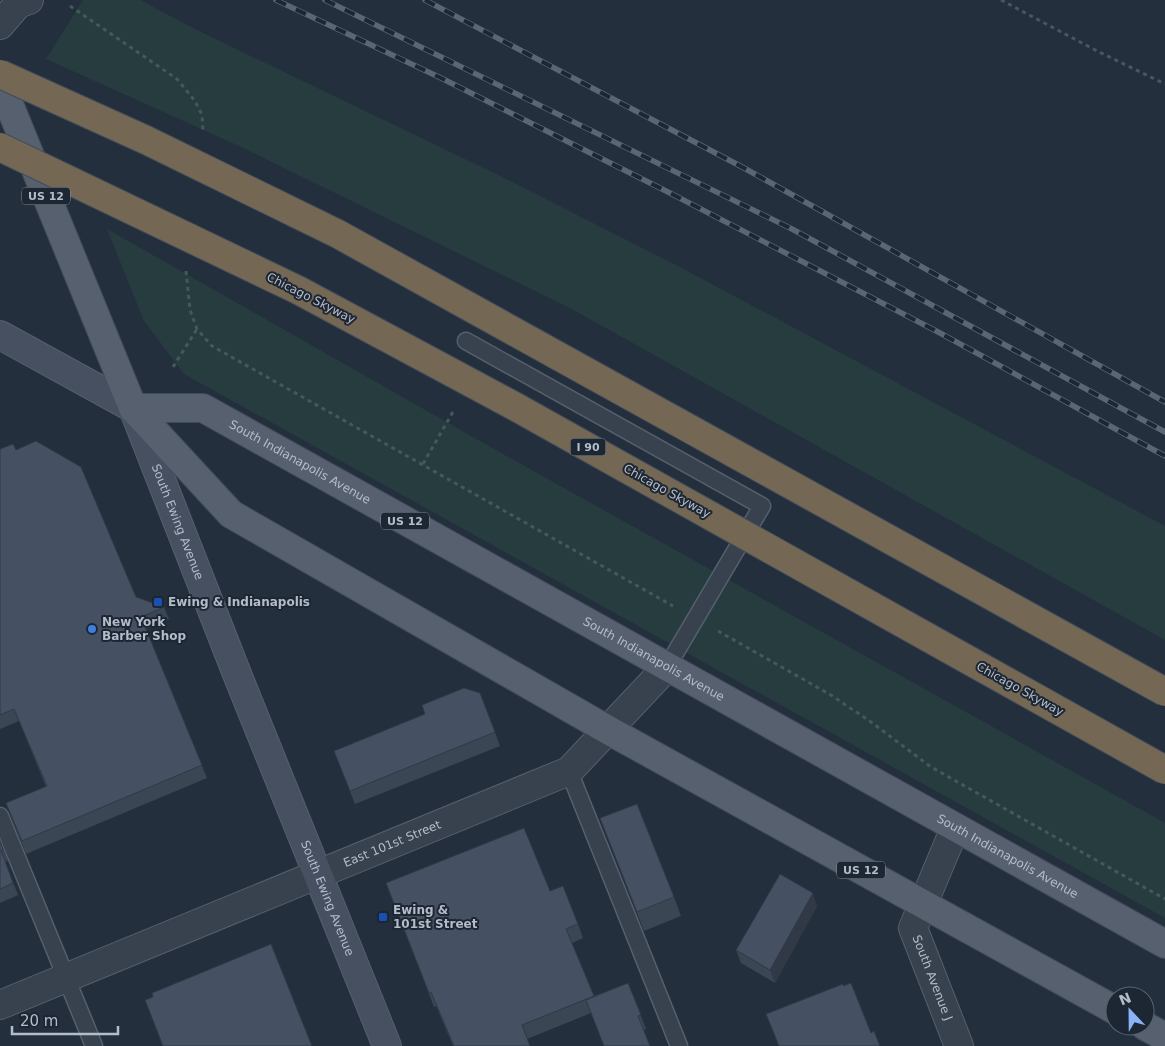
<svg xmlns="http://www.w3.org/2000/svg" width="1165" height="1046" viewBox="0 0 1165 1046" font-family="'DejaVu Sans',sans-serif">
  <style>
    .green { fill: #263c3f }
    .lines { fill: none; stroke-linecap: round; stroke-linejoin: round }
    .lane-casing { stroke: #565f6c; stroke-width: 19 }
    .street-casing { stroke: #565f6c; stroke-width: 30 }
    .secondary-casing { stroke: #565f6c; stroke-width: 30 }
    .primary-casing { stroke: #414a57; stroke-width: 30 }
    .path { stroke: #44595c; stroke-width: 3; stroke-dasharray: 4 4; stroke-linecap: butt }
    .lane { stroke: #38414e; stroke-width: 16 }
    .street { stroke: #38414e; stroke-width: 28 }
    .secondary { stroke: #465061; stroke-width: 28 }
    .primary { stroke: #56606e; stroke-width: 28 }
    .rail-casing { stroke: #5a6575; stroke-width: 5.5 }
    .rail { stroke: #1d2633; stroke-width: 4; stroke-dasharray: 11; stroke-linecap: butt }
    .highway-bridge-casing { stroke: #434c59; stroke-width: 30; stroke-linecap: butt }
    .highway-bridge { stroke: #746855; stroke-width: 28 }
    .wall { fill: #3b4654 }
    .shaded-wall { fill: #303945 }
    .building { fill: #455162; stroke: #303945 }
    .transit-dot { fill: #1a4fb4; stroke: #1d2633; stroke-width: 2 }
    .shop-dot { fill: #3f7fe0; stroke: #1d2633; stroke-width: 2 }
    .labels { text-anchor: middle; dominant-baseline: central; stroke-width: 4; stroke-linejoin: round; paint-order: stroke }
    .shield { fill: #1d2633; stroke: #878f9c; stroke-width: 1 }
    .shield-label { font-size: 11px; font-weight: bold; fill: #b4bcc9 }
    .street-label { font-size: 12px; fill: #b4bcc9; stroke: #1d2633 }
    .poi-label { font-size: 12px; font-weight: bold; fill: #b4bcc9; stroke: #1d2633; text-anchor: start }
  </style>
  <rect width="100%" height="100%" fill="#242f3e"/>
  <path class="green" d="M 83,0 L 140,0 L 197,30 L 492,172 L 678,266 L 1165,526 L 1165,640 L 570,308 L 239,146 L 46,59 Z
    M 107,229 L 494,449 L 1165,823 L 1165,918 L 184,374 L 144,321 Z"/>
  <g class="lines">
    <defs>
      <path id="lane" d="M 466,341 L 762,506 L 667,667
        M 569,771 L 679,1046
        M 0,816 L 94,1046"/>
      <g id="street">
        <path d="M 0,25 L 18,4 L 29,0"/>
        <path id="s1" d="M 955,828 L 913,928 L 959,1046"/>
        <path id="s2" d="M 0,1005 L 569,771 L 667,667"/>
      </g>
      <g id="secondary">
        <path id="s3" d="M 0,335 L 133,408 L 237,674 L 387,1046"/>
      </g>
      <g id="primary">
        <path d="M 0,82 L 133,408 L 231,514 L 608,730 L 1115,1010"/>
        <path id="s4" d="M 133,408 L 203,408 L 1165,944"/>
        <path d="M 1145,1026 L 1165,1037"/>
      </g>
    </defs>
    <use href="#lane" class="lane-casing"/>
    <use href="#street" class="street-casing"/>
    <use href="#secondary" class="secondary-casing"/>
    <use href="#primary" class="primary-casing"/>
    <path class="path" d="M 1001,0 L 1099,52 L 1165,84
      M 70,6 L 177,79 L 195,101 L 202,115 L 203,131
      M 186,271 L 190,310 L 197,329 L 212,346 L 673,606
      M 173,367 L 197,329
      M 423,464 L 454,410
      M 718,631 L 831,695 L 871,722 L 931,767 L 1165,899"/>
    <use href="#lane" class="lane"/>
    <use href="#street" class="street"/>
    <use href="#secondary" class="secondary"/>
    <use href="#primary" class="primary"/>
    <defs>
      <path id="rail" d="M 276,0 L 441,78 L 668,192 L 940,333 L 1165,456
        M 325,0 L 792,229 L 1165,432
        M 425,0 L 744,168 L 1165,402"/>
    </defs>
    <use href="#rail" class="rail-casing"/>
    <use href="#rail" class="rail"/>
    <defs>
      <path id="highway-bridge" d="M 0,74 L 146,140 L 338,234 L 1165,692
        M 0,147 L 298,290 L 516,407 L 1165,770"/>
    </defs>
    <use href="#highway-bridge" class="highway-bridge-casing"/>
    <use href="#highway-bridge" class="highway-bridge"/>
  </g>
  <path class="wall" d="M 0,449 L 16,450 L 136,597 L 164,607 L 169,619 L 146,629 L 207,778 L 26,854 L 6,803 L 46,787 L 19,721 L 0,729 Z
    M 425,714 L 495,732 L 500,746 L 355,804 L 339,764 Z
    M 600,818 L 674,897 L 681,916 L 644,931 Z
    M 0,841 L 8,861 L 5,862 L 18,895 L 0,903 Z
    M 386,883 L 550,891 L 578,924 L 583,938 L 572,943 L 594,996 L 628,983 L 646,1029 L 643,1030 L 591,1013 L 527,1039 L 530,1046 L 453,1046 L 436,1006 L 434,1007 Z
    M 817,906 L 775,983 L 741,963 L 736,950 Z"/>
  <path class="shaded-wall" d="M 813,893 L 817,906 L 775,983 L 770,970 Z"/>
  <path class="building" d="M 36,441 L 81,467 L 136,597 L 164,607 L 141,617 L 202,765 L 22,841 L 6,803 L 47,786 L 14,709 L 0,715 L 0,449 L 13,444 L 16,450 Z
    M 464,688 L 480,693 L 495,732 L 350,791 L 334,751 L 425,714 L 422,705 Z
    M 637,804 L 674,897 L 637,912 L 600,818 Z
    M 524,828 L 550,891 L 563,886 L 578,924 L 566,929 L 594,996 L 522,1025 L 530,1046 L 454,1046 L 431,992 L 429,993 L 386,883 Z
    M 0,841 L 3,849 L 1,850 L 13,883 L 0,889 Z
    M 780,874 L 813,893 L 770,970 L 736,950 Z
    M 271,944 L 312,1046 L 163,1046 L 145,1000 L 153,997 L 152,993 Z
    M 628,983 L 641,1015 L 638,1016 L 650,1046 L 604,1046 L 586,1000 Z
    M 851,983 L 871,1033 L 874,1031 L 880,1046 L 779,1046 L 766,1014 L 843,984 L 843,986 Z"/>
  <g class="transit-dot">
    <rect x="153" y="597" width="10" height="10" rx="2.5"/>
    <rect x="378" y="912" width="10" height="10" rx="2.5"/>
  </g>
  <circle class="shop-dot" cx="92" cy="629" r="5"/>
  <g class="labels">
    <g class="shield">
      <rect x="22" y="187.5" width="48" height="17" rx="4"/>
      <rect x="570.5" y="438.5" width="35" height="17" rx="4"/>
      <rect x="381" y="512.5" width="48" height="17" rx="4"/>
      <rect x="837" y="861.5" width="48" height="17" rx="4"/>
    </g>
    <g class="shield-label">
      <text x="46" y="196">US 12</text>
      <text x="588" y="447">I 90</text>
      <text x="405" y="521">US 12</text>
      <text x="861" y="870">US 12</text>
    </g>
    <g class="street-label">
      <text transform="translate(311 298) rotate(27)">Chicago Skyway</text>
      <text stroke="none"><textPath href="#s4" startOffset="181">South Indianapolis Avenue</textPath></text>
      <text transform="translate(667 491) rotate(29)">Chicago Skyway</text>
      <text stroke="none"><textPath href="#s3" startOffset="274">South Ewing Avenue</textPath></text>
      <text stroke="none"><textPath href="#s4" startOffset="586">South Indianapolis Avenue</textPath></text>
      <text transform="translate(1020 689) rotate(29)">Chicago Skyway</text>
      <text stroke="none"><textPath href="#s2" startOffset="424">East 101st Street</textPath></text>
      <text stroke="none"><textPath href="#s4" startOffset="991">South Indianapolis Avenue</textPath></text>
      <text stroke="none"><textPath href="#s3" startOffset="679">South Ewing Avenue</textPath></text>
      <text stroke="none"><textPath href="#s1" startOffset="162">South Avenue J</textPath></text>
    </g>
    <g class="poi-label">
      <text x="168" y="602">Ewing &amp; Indianapolis</text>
      <text x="102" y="622">New York<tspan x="102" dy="14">Barber Shop</tspan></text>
      <text x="393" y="910">Ewing &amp;<tspan x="393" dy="14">101st Street</tspan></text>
    </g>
  </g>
  <g transform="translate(1130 1011) rotate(338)"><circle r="24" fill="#1d2633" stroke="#59626f"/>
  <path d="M0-4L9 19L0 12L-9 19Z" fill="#8ab4f8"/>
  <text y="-8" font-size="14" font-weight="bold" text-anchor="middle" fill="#b4bcc9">N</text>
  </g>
  <path d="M12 1026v8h106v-8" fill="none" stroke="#b4bcc9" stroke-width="2.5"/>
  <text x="20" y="1026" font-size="15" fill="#b4bcc9" stroke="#1d2633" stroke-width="4" paint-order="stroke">20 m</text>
</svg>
